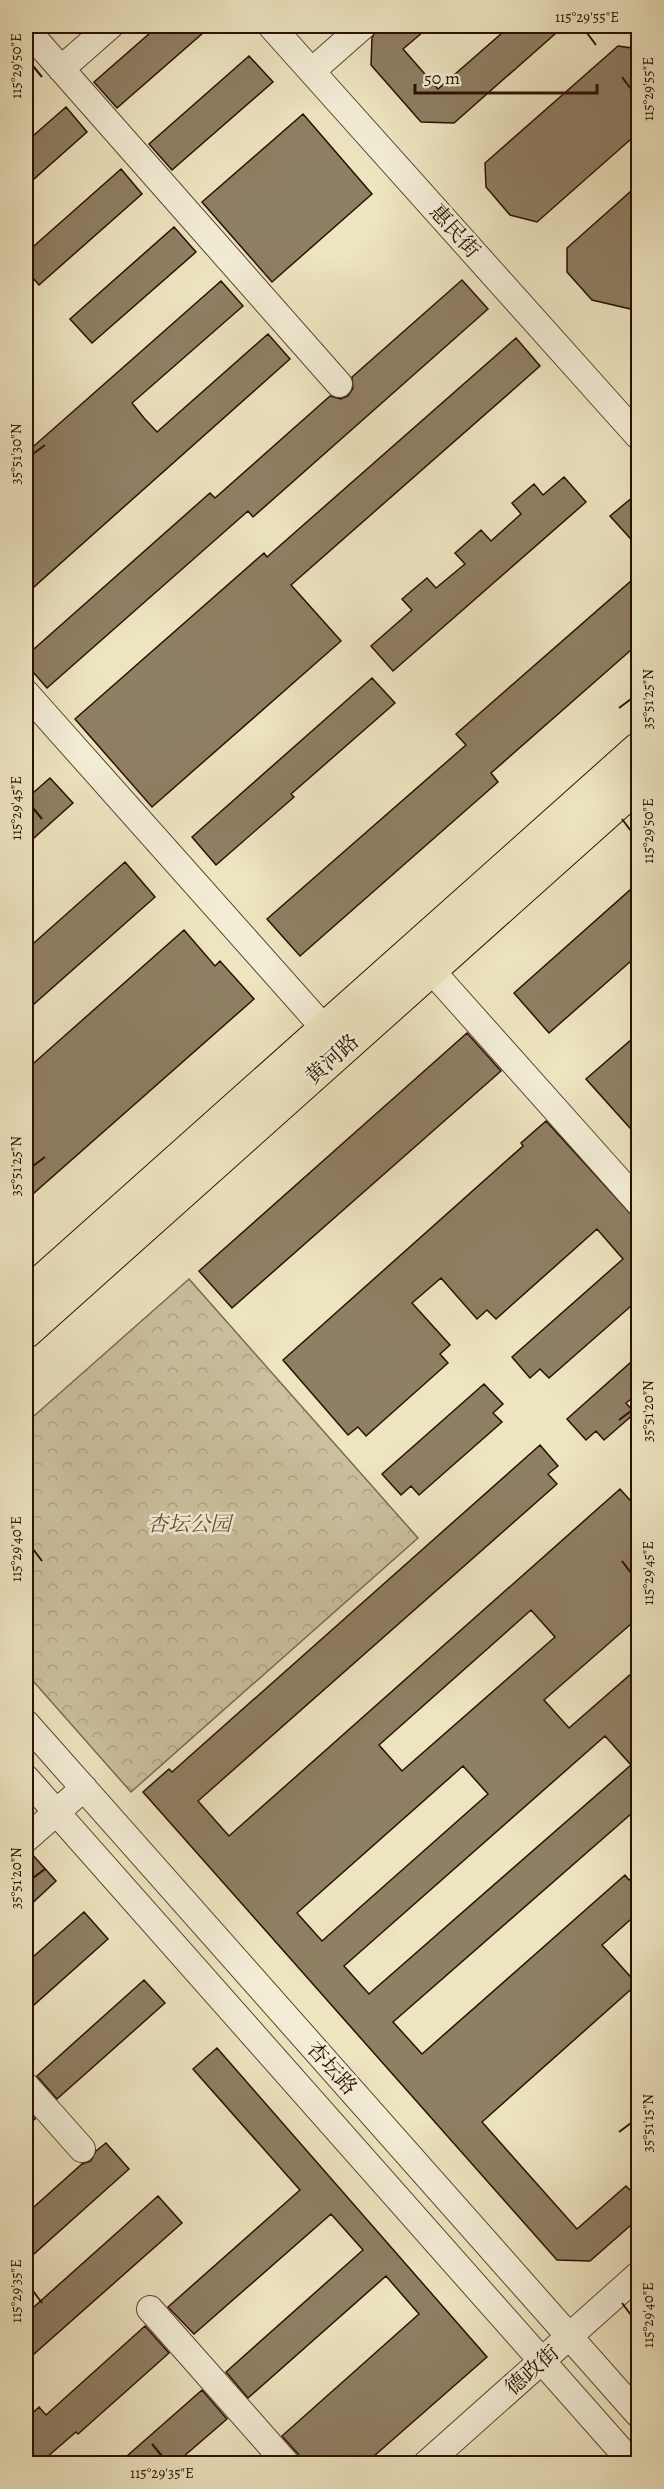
<svg xmlns="http://www.w3.org/2000/svg" width="664" height="2489" viewBox="0 0 664 2489" font-family="Alegreya,'Noto Serif SC',serif">
  <style>
    .park { fill: url(#park-crowns); stroke: #7b6850; stroke-width: 1.5 }
    .building { fill: #8f7f64; stroke: #2a1100; stroke-width: 1.5; fill-rule: evenodd }
    .lines { fill: none; stroke-linecap: round; stroke-linejoin: round }
    .minor-casing { stroke: #5b4630; stroke-width: 28 }
    .major-casing { stroke: #2a1100; stroke-width: 34 }
    .minor { stroke: #f3edd6; stroke-width: 26 }
    .major { stroke: #ede4c0; stroke-width: 32 }
    .ticks { fill: none; stroke: #2a1100; stroke-width: 2 }
    .labels { text-anchor: middle; dominant-baseline: central; stroke-width: 5; stroke-linejoin: round; paint-order: stroke }
    .street-label { font-size: 21px; fill: #2a1100; stroke: #f3edd6 }
    .park-label { font-size: 21px; font-style: italic; fill: #634e38; stroke: #f3edd6 }
    .neatline { fill: none; stroke: #2a1100; stroke-width: 2 }
    .ticks-label { font-size: 15px; text-anchor: middle; fill: #2a1100 }
  </style>
  <defs>
    <pattern id="park-crowns" width="20" height="18" patternUnits="userSpaceOnUse" patternTransform="scale(1.5)"><rect width="20" height="18" fill="#ccc09f"/><path d="M2 6a3 3 0 1 1 6 0M12 15a3 3 0 1 1 6 0" fill="none" stroke="#afa487"/></pattern>
  </defs>
  <rect width="100%" height="100%" fill="#ede4c0"/>
  <filter id="stains"><feTurbulence type="fractalNoise" baseFrequency=".00333" numOctaves="4"/><feColorMatrix values="0 0 0 0 .2 0 0 0 0 .09 0 0 0 0 .02 0 0 0 .5 -.17"/></filter>
  <radialGradient id="worn" r=".72"><stop offset=".6" stop-color="#630" stop-opacity="0"/><stop offset="1" stop-color="#630" stop-opacity=".3"/></radialGradient>
  <path class="park" d="M 189,1279 L 418,1538 L 131,1792 L 26,1673 L 26,1423 Z"/>
  <path class="building" d="M 158,26 L 211,26 L 117,108 L 94,82 Z
    M 378,26 L 430,26 L 403,49 L 438,89 L 510,26 L 564,26 L 454,123 L 421,122 L 371,65 L 372,38 Z
    M 618,46 L 639,49 L 639,132 L 537,222 L 510,215 L 486,187 L 485,163 Z
    M 249,56 L 273,82 L 172,170 L 149,144 Z
    M 66,107 L 87,132 L 26,186 L 26,142 Z
    M 303,114 L 372,194 L 272,282 L 202,202 Z
    M 121,169 L 142,194 L 39,285 L 26,270 L 26,253 Z
    M 639,184 L 639,311 L 592,300 L 567,272 L 567,248 Z
    M 174,227 L 196,252 L 92,343 L 70,319 Z
    M 462,280 L 488,309 L 253,517 L 248,511 L 47,688 L 26,664 L 26,656 L 210,493 L 215,498 L 330,396 L 341,399 L 348,396 L 353,388 L 352,377 Z
    M 221,281 L 243,306 L 132,403 L 144,418 L 157,432 L 268,334 L 290,359 L 26,594 L 26,453 Z
    M 516,338 L 540,366 L 291,585 L 341,641 L 152,807 L 75,719 L 264,553 L 267,557 Z
    M 564,477 L 586,502 L 393,671 L 371,646 L 412,610 L 402,599 L 427,578 L 436,588 L 465,564 L 455,553 L 481,530 L 491,541 L 521,514 L 512,503 L 534,484 L 543,495 Z
    M 639,492 L 639,548 L 610,516 Z
    M 639,574 L 639,643 L 491,773 L 498,782 L 300,956 L 267,919 L 466,745 L 456,734 Z
    M 372,678 L 395,703 L 291,794 L 294,797 L 216,865 L 192,837 Z
    M 50,778 L 73,803 L 26,845 L 26,799 Z
    M 125,862 L 155,897 L 26,1011 L 26,950 Z
    M 639,882 L 639,954 L 549,1033 L 514,993 Z
    M 184,930 L 215,966 L 220,961 L 254,999 L 26,1200 L 26,1070 Z
    M 467,1033 L 501,1071 L 232,1308 L 199,1271 Z
    M 639,1033 L 639,1138 L 586,1079 Z
    M 546,1121 L 639,1223 L 639,1299 L 549,1378 L 540,1369 L 530,1378 L 512,1357 L 623,1259 L 597,1229 L 496,1319 L 487,1310 L 477,1319 L 441,1278 L 412,1303 L 450,1345 L 440,1354 L 448,1363 L 366,1436 L 358,1427 L 348,1435 L 283,1360 L 523,1146 L 521,1143 Z
    M 639,1355 L 639,1393 L 626,1403 L 635,1413 L 604,1440 L 596,1431 L 586,1440 L 567,1419 Z
    M 484,1384 L 503,1404 L 493,1413 L 502,1422 L 419,1495 L 411,1486 L 401,1495 L 382,1474 Z
    M 540,1445 L 558,1466 L 548,1474 L 557,1484 L 198,1801 L 229,1836 L 620,1489 L 639,1510 L 639,1617 L 544,1700 L 569,1728 L 639,1667 L 639,1807 L 393,2022 L 422,2054 L 625,1875 L 629,1880 L 639,1872 L 639,1912 L 602,1945 L 637,1984 L 482,2122 L 577,2229 L 626,2186 L 639,2199 L 639,2218 L 590,2261 L 557,2260 L 143,1792 L 169,1769 L 172,1772 ZM 531,1610 L 555,1637 L 402,1771 L 379,1745 ZM 605,1736 L 631,1765 L 369,1994 L 344,1966 ZM 463,1766 L 488,1794 L 322,1941 L 297,1913 Z
    M 31,1853 L 56,1881 L 26,1909 L 26,1854 Z
    M 84,1912 L 108,1939 L 26,2012 L 26,1963 Z
    M 144,1980 L 165,2003 L 57,2099 L 37,2076 Z
    M 217,2048 L 487,2357 L 366,2463 L 302,2463 L 298,2454 L 282,2436 L 419,2314 L 386,2276 L 248,2398 L 226,2372 L 363,2250 L 331,2214 L 194,2334 L 168,2307 L 300,2190 L 193,2069 Z
    M 26,2108 L 35,2119 L 26,2127 Z
    M 106,2143 L 129,2169 L 26,2261 L 26,2214 L 82,2164 L 91,2161 L 96,2151 Z
    M 158,2196 L 182,2223 L 26,2361 L 26,2314 Z
    M 145,2326 L 169,2353 L 78,2434 L 76,2432 L 40,2463 L 26,2463 L 26,2419 L 39,2407 L 46,2415 Z
    M 202,2390 L 227,2419 L 176,2463 L 119,2463 Z"/>
  <g class="lines">
    <defs>
      <path id="minor" d="M 271,26 L 638,436
        M 26,29 L 339,384
        M 61,69 L 110,26
        M 312,71 L 363,26
        M 26,693 L 324,1028
        M 431,970 L 638,1202
        M 26,1723 L 638,2414
        M 26,1778 L 633,2464
        M 26,1839 L 84,1788
        M 26,2086 L 82,2149
        M 150,2309 L 287,2464
        M 426,2464 L 638,2275"/>
      <path id="major" d="M 26,1295 L 638,749
        M 26,1332 L 638,785"/>
    </defs>
    <use href="#minor" class="minor-casing"/>
    <use href="#major" class="major-casing"/>
    <use href="#minor" class="minor"/>
    <use href="#major" class="major"/>
  </g>
  <path class="ticks" d="M 587,33 L 596,45M 33,66 L 42,77M 622,77 L 631,89M 33,454 L 45,445M 619,708 L 631,699M 33,808 L 42,819M 622,819 L 631,831M 33,1166 L 45,1157M 619,1420 L 631,1411M 33,1549 L 42,1561M 622,1561 L 631,1573M 33,1878 L 45,1869M 619,2132 L 631,2123M 33,2291 L 42,2303M 622,2303 L 631,2315M 152,2444 L 162,2456"/>
  <g class="labels">
    <g class="street-label">
      <text transform="translate(455 231) rotate(48)">惠民街</text>
      <text transform="translate(332 1059) rotate(-42)">黄河路</text>
      <text transform="translate(332 2068) rotate(48)">杏坛路</text>
      <text transform="translate(532 2370) rotate(-41)">德政街</text>
    </g>
    <g class="park-label">
      <text x="189" y="1524">杏坛公园</text>
    </g>
  </g>
  <rect width="664" height="2489" fill="none" stroke="#ede4c0" stroke-width="66"/>
  <path d="M415 84v9h182v-9" fill="none" stroke="#2a1100" stroke-width="3"/>
  <text x="424" y="84" font-size="18" fill="#2a1100" stroke="#f3edd6" stroke-width="4.5" paint-order="stroke">50 m</text>
  <rect x="33" y="33" width="598" height="2423" class="neatline"/>
  <g class="ticks-label">
    <text x="587" y="22">115°29'55"E</text>
    <text transform="translate(16 66) rotate(-90)" y="5">115°29'50"E</text>
    <text transform="translate(648 89) rotate(-90)" y="5">115°29'55"E</text>
    <text transform="translate(16 454) rotate(-90)" y="5">35°51'30"N</text>
    <text transform="translate(648 699) rotate(-90)" y="5">35°51'25"N</text>
    <text transform="translate(16 808) rotate(-90)" y="5">115°29'45"E</text>
    <text transform="translate(648 831) rotate(-90)" y="5">115°29'50"E</text>
    <text transform="translate(16 1166) rotate(-90)" y="5">35°51'25"N</text>
    <text transform="translate(648 1411) rotate(-90)" y="5">35°51'20"N</text>
    <text transform="translate(16 1549) rotate(-90)" y="5">115°29'40"E</text>
    <text transform="translate(648 1573) rotate(-90)" y="5">115°29'45"E</text>
    <text transform="translate(16 1878) rotate(-90)" y="5">35°51'20"N</text>
    <text transform="translate(648 2123) rotate(-90)" y="5">35°51'15"N</text>
    <text transform="translate(16 2291) rotate(-90)" y="5">115°29'35"E</text>
    <text transform="translate(648 2315) rotate(-90)" y="5">115°29'40"E</text>
    <text x="162" y="2478">115°29'35"E</text>
  </g>
  <rect width="100%" height="100%" filter="url(#stains)"/>
  <rect width="100%" height="100%" fill="url(#worn)"/>
</svg>
